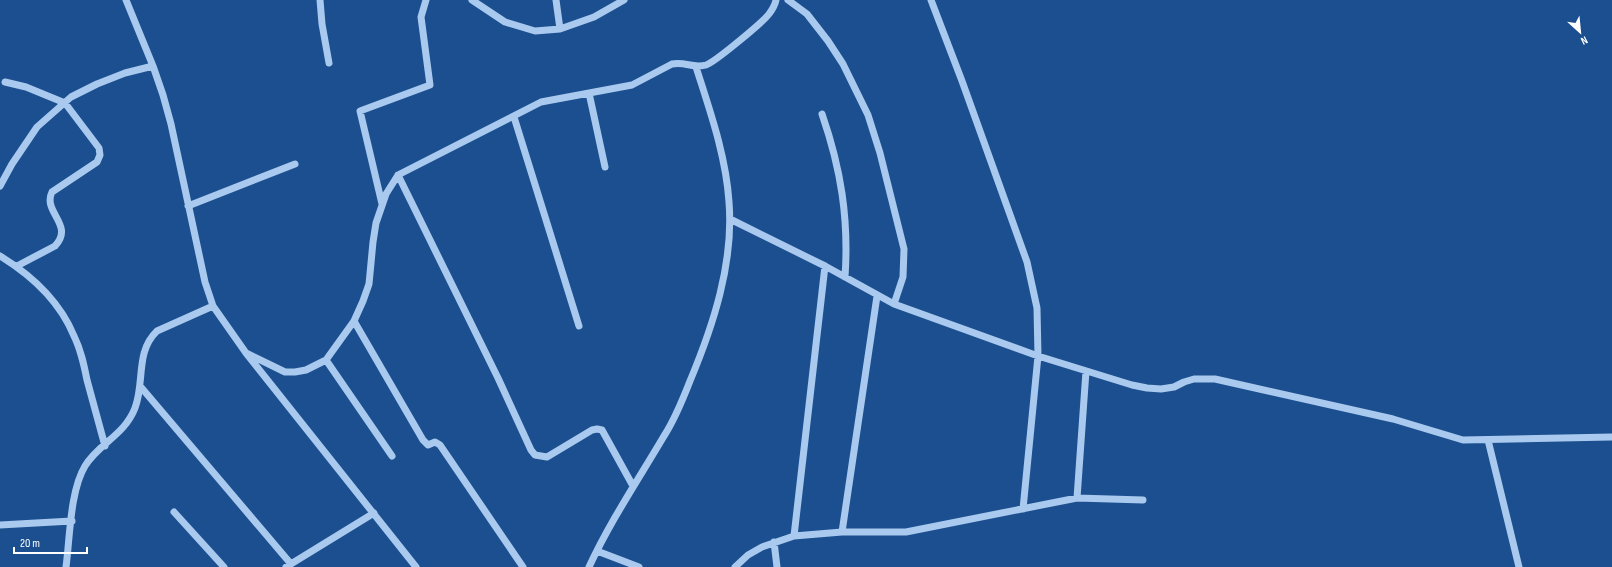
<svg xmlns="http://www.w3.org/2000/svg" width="1612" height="567" viewBox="0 0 1612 567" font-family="'Sofia Sans Condensed',sans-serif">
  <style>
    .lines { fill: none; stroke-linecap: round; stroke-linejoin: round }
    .minor { stroke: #a9c9ee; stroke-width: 7 }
  </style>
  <rect width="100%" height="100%" fill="#1b4f8f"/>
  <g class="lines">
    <path class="minor" d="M 126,0 L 153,66 L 163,95 L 171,124 L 205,282 L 213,306 L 246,353 L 416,567
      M 320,0 L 322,24 L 329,63
      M 472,0 L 505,22 L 535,31 L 560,29 L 594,17 L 624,0
      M 556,0 L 560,29
      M 788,0 L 807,14 L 828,41 L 843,64 L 868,115 L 880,153 L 904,249 L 903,277 L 894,304
      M 931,0 L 962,81 L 1027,262 L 1037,308 L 1038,356 L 1023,509
      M 5,82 L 26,87 L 65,103 L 99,148 L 100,155 L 97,162 L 52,192 C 42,212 75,225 55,246 L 17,266
      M 589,93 L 605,167
      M 822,114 C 841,169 849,219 845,277
      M 514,117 L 579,326
      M 398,175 L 498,378 L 531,450 L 535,455 L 547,457 L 592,430 L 597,429 L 602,430 L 633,486
      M 0,186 L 12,164 L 37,127 L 71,97 L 97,84 L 125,73 L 153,66
      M 382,204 L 360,111 L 430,85 L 421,17 L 426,0
      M 188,206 L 295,164
      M 730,219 L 825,266 L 894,304 L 1038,356 L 1132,385 L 1147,388 L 1161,389 L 1174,387 L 1184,382 L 1194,379 L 1215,379 L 1393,419 L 1463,440 L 1612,437
      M 0,256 C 31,275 60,302 74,336 C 81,350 84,365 87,380 C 93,402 99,424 105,446
      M 354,321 L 423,440 L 428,445 L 435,442 L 440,445 L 523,567
      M 246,353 L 285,372 L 295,372 L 306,370 L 326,360 L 354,321 L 363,301 L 369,284 L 373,242 L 376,223 L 386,194 L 398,175 L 541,102 L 632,85 L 672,64 C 685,61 693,69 706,65 C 715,62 763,22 769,14 C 772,10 775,5 776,0
      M 326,360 L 392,456
      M 140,386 L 291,564
      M 1488,440 L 1519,567
      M 1077,498 L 1086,371
      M 174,512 L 224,567
      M 0,525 L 72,521
      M 842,532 L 877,296
      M 794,536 L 825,266
      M 774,542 L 777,567
      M 597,551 L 639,567
      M 66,567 C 70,537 70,491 85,466 C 99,443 124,436 135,408 C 145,382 135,352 157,331 L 213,306
      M 286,567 L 374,513
      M 589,567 C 611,520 638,480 664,436 C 675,419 683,399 690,381 C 713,326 734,263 729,202 C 726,156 710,111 696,67
      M 735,567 L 748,555 L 762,547 L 794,536 L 842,532 L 906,532 L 1077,498 L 1143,500"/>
  </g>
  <g transform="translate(1580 32) rotate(153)" stroke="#1b4f8f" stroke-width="3" paint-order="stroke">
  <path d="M0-3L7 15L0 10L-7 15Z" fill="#ffffff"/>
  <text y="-6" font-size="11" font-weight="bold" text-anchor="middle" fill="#ffffff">N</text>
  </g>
  <path d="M14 547v6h73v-6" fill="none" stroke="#ffffff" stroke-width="2"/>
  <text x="20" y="547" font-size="12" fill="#ffffff" stroke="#1b4f8f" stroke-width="3" paint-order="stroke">20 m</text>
</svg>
